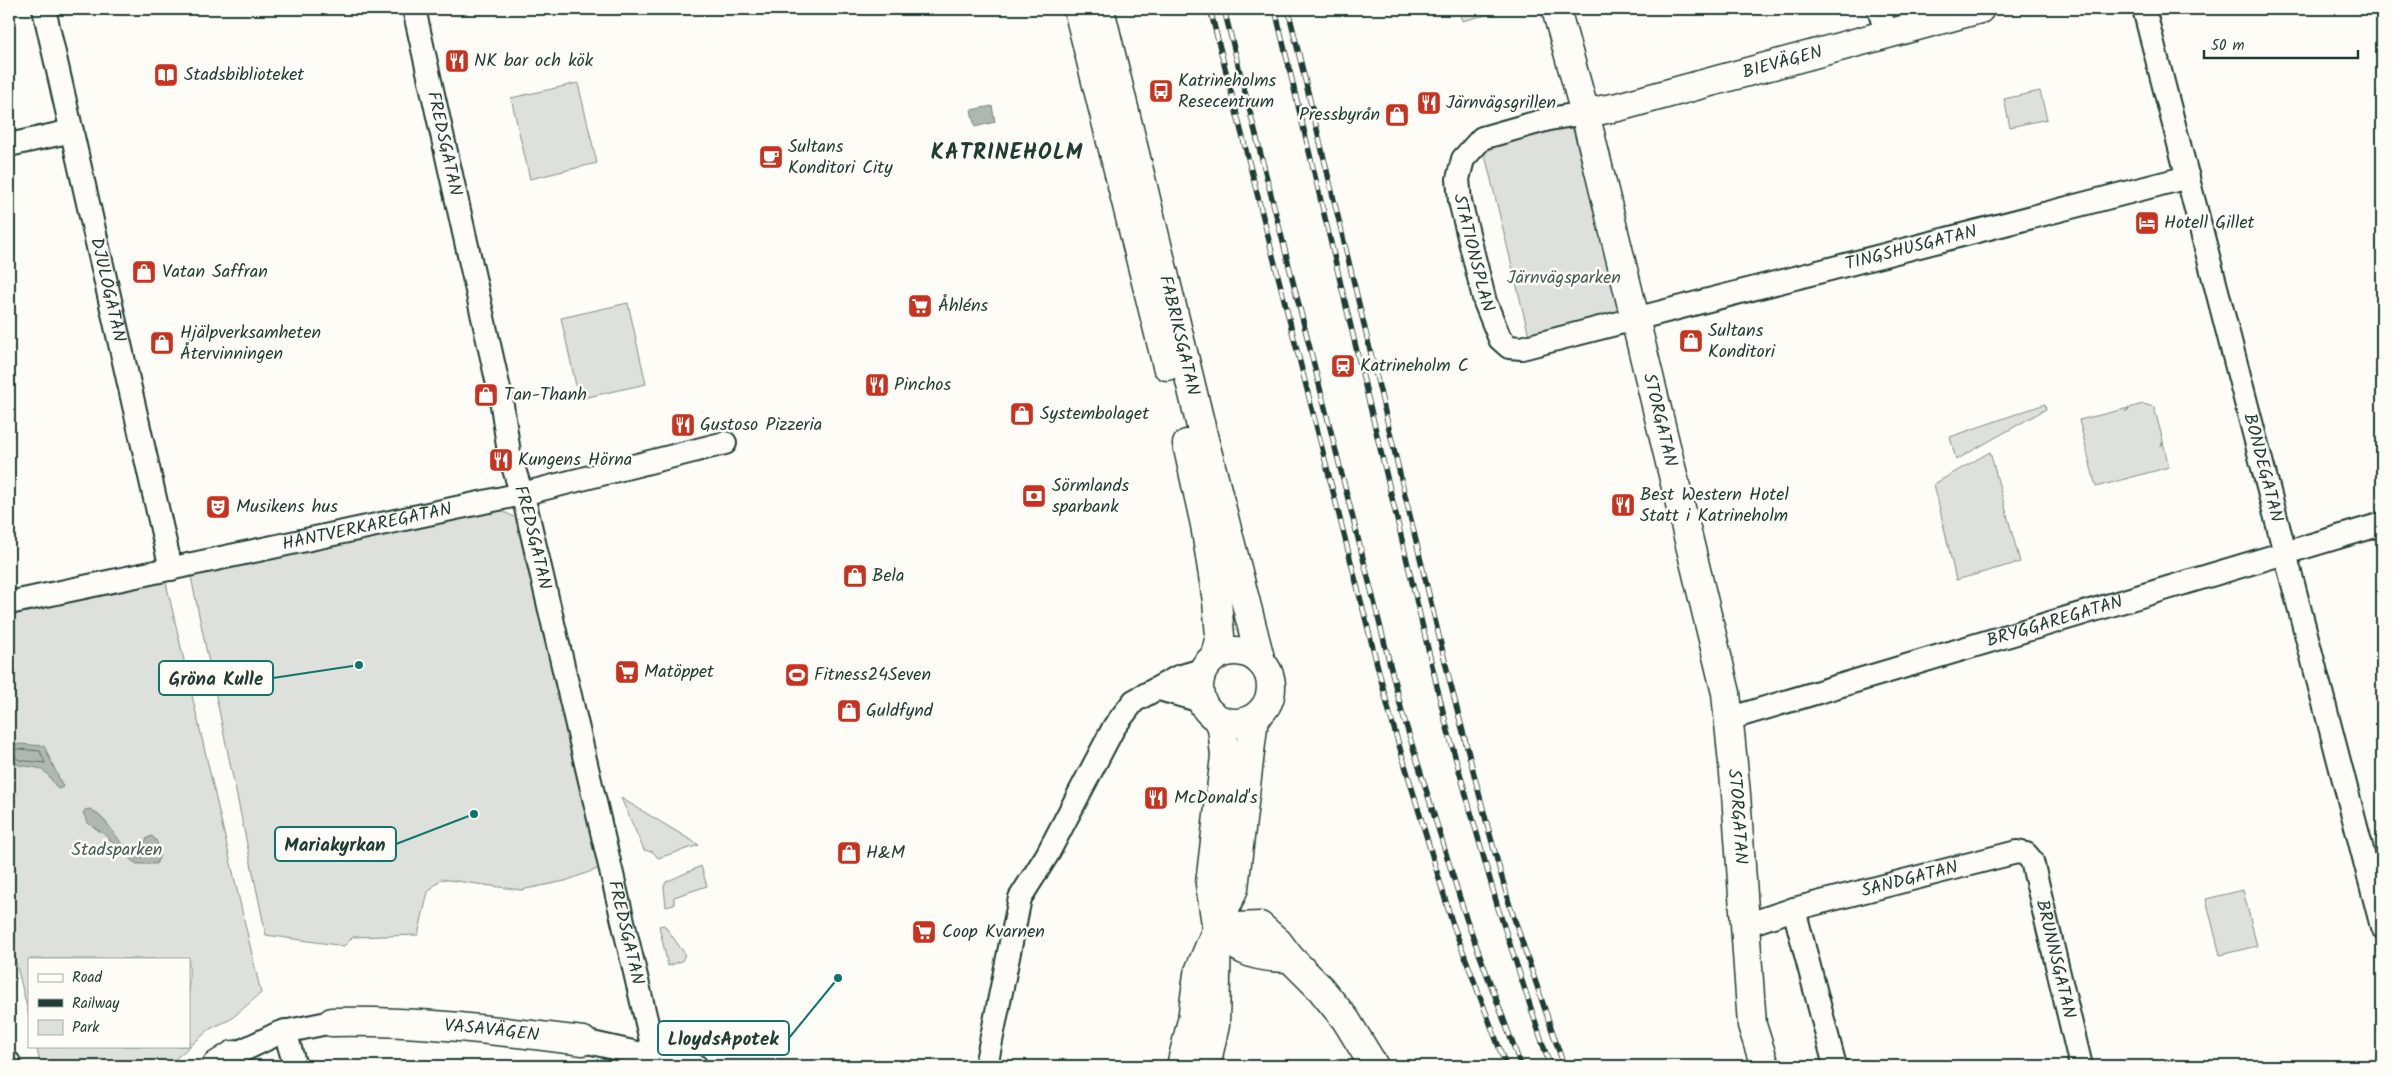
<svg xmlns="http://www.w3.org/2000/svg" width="2391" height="1075" viewBox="0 0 2391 1075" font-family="Kalam,sans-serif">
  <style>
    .green { fill: #dde0db; stroke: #7e8e88 }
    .water { fill: #aeb8b1; stroke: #75877f }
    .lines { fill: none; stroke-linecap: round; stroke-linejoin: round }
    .shore { stroke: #586e66; stroke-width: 1 }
    .minor-casing { stroke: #1f3d34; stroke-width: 26 }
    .tertiary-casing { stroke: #1f3d34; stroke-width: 31 }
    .secondary-casing { stroke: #1f3d34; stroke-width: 31 }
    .minor { stroke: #fdfcf7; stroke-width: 22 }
    .tertiary { stroke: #fdfcf7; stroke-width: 28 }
    .secondary { stroke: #fdfcf7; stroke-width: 28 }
    .rail-casing { stroke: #1f3d34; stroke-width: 5.5 }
    .rail { stroke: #fdfcf7; stroke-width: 4; stroke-dasharray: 11; stroke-linecap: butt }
    .labels { text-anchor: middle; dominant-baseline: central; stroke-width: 5; stroke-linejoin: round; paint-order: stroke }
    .poi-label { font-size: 18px; fill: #1f3d34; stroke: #fdfcf7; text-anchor: start }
    .street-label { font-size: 18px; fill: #1f3d34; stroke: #fdfcf7 }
    .park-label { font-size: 18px; fill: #455e55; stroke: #fdfcf7 }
    .district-label { font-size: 22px; font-weight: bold; letter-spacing: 1px; fill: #1f3d34; stroke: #fdfcf7 }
    .leader { fill: none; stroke: #0f766e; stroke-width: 2 }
    .callout-dot { fill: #0f766e; stroke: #fdfcf7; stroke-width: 2 }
    .callout { fill: #fdfcf7; stroke: #0f766e; stroke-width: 2 }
    .callout-label { font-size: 19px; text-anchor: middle; font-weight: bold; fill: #1f3d34 }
  </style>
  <rect width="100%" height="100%" fill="#fdfcf7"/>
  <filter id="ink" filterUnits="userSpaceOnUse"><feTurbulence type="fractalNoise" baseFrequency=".02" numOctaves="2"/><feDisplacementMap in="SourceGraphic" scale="10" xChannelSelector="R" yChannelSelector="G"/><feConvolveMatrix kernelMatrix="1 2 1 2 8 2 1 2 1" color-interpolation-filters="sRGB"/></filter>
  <g filter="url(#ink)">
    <path class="green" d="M 1458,9 L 1510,9 L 1462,21 Z
      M 578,83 L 597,163 L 530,179 L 511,98 Z
      M 2040,91 L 2047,119 L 2010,127 L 2004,99 Z
      M 1571,123 L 1622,313 L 1529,336 L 1484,151 L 1512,135 Z
      M 628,303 L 646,384 L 579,399 L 561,318 Z
      M 2045,404 L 2046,409 L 1956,460 L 1950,437 Z
      M 2143,404 L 2154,407 L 2163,441 L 2161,446 L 2163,442 L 2169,467 L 2096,487 L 2079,420 L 2129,408 L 2125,412 L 2132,407 Z
      M 1990,452 L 2020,562 L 1956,580 L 1934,484 Z
      M 498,509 L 520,520 L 600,868 L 565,881 L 521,890 L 441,879 L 428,892 L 418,935 L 353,937 L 344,946 L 266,935 L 190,572 Z
      M 164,574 L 261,993 L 231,1019 L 210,1029 L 167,1066 L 41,1066 L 36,1046 L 189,1046 L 189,959 L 29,959 L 29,1016 L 9,933 L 9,609 Z
      M 621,798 L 699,845 L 658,858 L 653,852 L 644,850 Z
      M 701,866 L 707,886 L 674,897 L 674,905 L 666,907 L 664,887 L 666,882 Z
      M 2243,890 L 2257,946 L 2220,955 L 2206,899 Z
      M 664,925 L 685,954 L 682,961 L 668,966 L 659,926 Z"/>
    <path class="water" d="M 992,106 L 995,122 L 975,127 L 971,110 Z
      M 20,744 L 44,746 L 63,787 L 58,789 C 53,783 48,773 42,770 C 31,764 20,769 10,760 L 9,747 Z
      M 90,809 C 113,821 119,850 139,859 L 146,854 L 145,842 L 147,838 L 152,836 C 160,843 162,855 156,864 L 137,864 L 131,860 L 105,835 L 88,823 L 83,813 L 85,810 Z"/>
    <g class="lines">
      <path class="shore" d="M 20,749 L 40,751 L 45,763 L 19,760 L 11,754 L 12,750 Z"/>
      <defs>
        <g id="minor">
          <path id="s1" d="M 44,9 L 171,569"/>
          <path id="s2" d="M 414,9 L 501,398 L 509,453 L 526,508 L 657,1066"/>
          <path d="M 1879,9 L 1886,33"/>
          <path id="s3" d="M 2144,9 L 2382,927"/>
          <path id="s4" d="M 1585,113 L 1549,119 L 1482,138 L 1463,159 L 1458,179 L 1460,201 L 1485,302 L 1500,339 L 1509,347 L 1522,348 L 2188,177"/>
          <path d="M 9,145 L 72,131"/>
          <path id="s5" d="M 9,603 L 522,494 L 725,443"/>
          <path d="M 1159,689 L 1201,701"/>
          <path id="s6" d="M 1728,719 L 2382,524"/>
          <path d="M 1794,909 L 1835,1066"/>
          <path id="s7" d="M 1746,925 L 1794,909 L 2017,852 L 2026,854 L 2032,861 L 2081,1066"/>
          <path d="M 285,1031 L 295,1066"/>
          <path d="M 583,1041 L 696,1066"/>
          <path d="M 233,1055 L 279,1033 L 332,1022"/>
          <path d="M 9,1063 L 10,1066"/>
          <path d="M 986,1066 L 1020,898 L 1047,855 L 1114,727 L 1134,701 L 1178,677 L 1202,670"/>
        </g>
        <g id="tertiary">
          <path d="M 1078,9 L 1167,366"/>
          <path id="s8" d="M 1100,9 L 1204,439 L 1261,662"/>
          <path id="s9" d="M 1556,9 L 1585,113 L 1726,693 L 1736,794 L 1752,1025 L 1765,1066"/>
          <path id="s10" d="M 1585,113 L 1618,107 L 1980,9"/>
          <path d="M 1187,444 L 1205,525 L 1217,601 L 1220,636 L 1215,656"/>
          <circle cx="1235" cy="687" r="36"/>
          <path d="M 1217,931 L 1236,927 L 1260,926 L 1278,942 L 1290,958 L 1320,988 L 1346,1020 L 1374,1066"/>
          <path d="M 1217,931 C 1242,953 1257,958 1290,958"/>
          <path d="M 1181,1066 L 1192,1020 L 1198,974 L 1234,888 L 1254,718"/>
          <path d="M 1206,1066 L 1215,1025 L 1217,931 L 1210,884 L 1225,756 L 1222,727 L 1218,719"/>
        </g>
        <g id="secondary">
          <path id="s11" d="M 332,1022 C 416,1020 500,1031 583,1041"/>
          <path d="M 216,1066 L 233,1055"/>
        </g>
      </defs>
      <use href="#minor" class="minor-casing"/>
      <use href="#tertiary" class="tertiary-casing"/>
      <use href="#secondary" class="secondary-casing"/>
      <use href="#minor" class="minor"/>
      <use href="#tertiary" class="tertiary"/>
      <use href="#secondary" class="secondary"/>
      <defs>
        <path id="rail" d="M 1210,9 L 1390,715 L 1452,922 L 1506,1066
          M 1224,9 L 1402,712 L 1466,918 L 1521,1066
          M 1275,9 L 1446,724 L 1498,908 L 1550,1066
          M 1288,9 L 1450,682 L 1487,824 L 1509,903 L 1564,1066"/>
      </defs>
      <use href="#rail" class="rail-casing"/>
      <use href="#rail" class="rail"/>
    </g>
  </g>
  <defs>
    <symbol id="restaurant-square" viewBox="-11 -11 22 22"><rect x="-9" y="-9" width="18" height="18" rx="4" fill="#c8321e" stroke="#fdfcf7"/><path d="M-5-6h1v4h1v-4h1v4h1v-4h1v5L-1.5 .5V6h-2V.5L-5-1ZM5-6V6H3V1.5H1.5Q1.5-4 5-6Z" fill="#fff"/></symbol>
    <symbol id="library-square" viewBox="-11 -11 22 22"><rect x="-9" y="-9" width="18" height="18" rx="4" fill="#c8321e" stroke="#fdfcf7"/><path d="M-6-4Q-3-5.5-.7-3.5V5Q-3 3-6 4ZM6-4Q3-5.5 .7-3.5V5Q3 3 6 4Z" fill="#fff"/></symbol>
    <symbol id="bus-square" viewBox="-11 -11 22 22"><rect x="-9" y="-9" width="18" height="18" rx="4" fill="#c8321e" stroke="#fdfcf7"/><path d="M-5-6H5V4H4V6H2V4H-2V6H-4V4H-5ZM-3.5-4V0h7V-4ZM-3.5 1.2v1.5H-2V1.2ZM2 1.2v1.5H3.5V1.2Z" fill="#fff"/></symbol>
    <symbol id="shop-square" viewBox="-11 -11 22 22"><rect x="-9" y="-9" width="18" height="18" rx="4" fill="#c8321e" stroke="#fdfcf7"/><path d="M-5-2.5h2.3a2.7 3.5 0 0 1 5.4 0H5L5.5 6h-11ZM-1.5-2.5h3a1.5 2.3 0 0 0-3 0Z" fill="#fff"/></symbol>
    <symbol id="cafe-square" viewBox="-11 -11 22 22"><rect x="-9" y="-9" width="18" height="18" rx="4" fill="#c8321e" stroke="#fdfcf7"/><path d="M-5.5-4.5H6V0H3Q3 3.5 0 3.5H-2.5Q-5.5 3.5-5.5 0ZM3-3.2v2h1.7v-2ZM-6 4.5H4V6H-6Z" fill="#fff"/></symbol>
    <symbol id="hotel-square" viewBox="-11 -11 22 22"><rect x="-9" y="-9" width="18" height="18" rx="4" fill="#c8321e" stroke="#fdfcf7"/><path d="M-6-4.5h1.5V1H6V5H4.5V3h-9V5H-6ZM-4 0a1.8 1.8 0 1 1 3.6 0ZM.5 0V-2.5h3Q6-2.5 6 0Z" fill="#fff"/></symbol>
    <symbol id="supermarket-square" viewBox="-11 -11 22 22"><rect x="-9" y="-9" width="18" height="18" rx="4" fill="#c8321e" stroke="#fdfcf7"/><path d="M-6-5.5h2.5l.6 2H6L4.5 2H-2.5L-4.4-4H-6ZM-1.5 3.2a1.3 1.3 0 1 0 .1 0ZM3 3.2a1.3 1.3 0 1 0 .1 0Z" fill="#fff"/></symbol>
    <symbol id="station-square" viewBox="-11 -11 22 22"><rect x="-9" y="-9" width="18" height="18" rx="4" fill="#c8321e" stroke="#fdfcf7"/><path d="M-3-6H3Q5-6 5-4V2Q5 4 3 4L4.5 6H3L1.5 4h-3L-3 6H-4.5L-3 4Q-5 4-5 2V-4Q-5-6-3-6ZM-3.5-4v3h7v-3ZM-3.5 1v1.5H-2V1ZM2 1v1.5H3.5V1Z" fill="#fff"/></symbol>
    <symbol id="bank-square" viewBox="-11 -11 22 22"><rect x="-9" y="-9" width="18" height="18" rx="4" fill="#c8321e" stroke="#fdfcf7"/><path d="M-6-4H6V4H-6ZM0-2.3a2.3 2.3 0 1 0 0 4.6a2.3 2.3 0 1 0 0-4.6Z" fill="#fff"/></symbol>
    <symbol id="theatre-square" viewBox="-11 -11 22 22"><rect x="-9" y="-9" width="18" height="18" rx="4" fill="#c8321e" stroke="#fdfcf7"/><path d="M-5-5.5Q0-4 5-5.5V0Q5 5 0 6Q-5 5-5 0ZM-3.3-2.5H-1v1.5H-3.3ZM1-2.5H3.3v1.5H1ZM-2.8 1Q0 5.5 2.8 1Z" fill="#fff"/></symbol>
    <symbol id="stadium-square" viewBox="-11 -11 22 22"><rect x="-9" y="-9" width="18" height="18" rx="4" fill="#c8321e" stroke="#fdfcf7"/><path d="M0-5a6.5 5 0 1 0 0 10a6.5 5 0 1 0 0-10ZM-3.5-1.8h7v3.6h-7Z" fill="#fff"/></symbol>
  </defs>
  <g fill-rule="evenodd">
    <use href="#restaurant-square" x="443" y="47" width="28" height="28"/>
    <use href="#library-square" x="152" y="61" width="28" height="28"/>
    <use href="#bus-square" x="1147" y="77" width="28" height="28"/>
    <use href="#restaurant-square" x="1415" y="89" width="28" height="28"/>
    <use href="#shop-square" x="1383" y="101" width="28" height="28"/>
    <use href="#cafe-square" x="757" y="143" width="28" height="28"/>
    <use href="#hotel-square" x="2133" y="209" width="28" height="28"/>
    <use href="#shop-square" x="130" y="258" width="28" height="28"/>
    <use href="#supermarket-square" x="906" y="292" width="28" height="28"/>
    <use href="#shop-square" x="1677" y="327" width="28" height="28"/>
    <use href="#shop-square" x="148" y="329" width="28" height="28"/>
    <use href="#station-square" x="1329" y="352" width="28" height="28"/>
    <use href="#restaurant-square" x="863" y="371" width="28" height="28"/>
    <use href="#shop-square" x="472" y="381" width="28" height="28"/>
    <use href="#shop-square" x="1008" y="400" width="28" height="28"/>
    <use href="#restaurant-square" x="669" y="411" width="28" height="28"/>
    <use href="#restaurant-square" x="487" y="446" width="28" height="28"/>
    <use href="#bank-square" x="1020" y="482" width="28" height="28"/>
    <use href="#restaurant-square" x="1609" y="491" width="28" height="28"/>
    <use href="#theatre-square" x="204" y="493" width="28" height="28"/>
    <use href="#shop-square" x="841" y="562" width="28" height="28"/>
    <use href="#supermarket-square" x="613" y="658" width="28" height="28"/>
    <use href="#stadium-square" x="783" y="661" width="28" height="28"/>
    <use href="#shop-square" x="835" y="697" width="28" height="28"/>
    <use href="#restaurant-square" x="1142" y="784" width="28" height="28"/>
    <use href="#shop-square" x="835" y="839" width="28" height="28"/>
    <use href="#supermarket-square" x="910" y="918" width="28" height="28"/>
  </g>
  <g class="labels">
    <g class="poi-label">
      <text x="474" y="61">NK bar och kök</text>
      <text x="184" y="75">Stadsbiblioteket</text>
      <text x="1178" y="81">Katrineholms<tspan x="1178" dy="21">Resecentrum</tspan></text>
      <text x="1446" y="103">Järnvägsgrillen</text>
      <text x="1380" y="115" text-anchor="end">Pressbyrån</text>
      <text x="788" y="147">Sultans<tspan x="788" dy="21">Konditori City</tspan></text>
      <text x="2164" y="223">Hotell Gillet</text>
      <text x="162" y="272">Vatan Saffran</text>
      <text x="938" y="306">Åhléns</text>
      <text x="1708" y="331">Sultans<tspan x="1708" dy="21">Konditori</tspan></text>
      <text x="180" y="333">Hjälpverksamheten<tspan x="180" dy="21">Återvinningen</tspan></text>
      <text x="1360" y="366">Katrineholm C</text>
      <text x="894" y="385">Pinchos</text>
      <text x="504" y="395">Tan-Thanh</text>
      <text x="1040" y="414">Systembolaget</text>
      <text x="700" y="425">Gustoso Pizzeria</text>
      <text x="518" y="460">Kungens Hörna</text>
      <text x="1052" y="486">Sörmlands<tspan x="1052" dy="21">sparbank</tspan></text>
      <text x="1640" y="495">Best Western Hotel<tspan x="1640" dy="21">Statt i Katrineholm</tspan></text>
      <text x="236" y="507">Musikens hus</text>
      <text x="872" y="576">Bela</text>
      <text x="644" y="672">Matöppet</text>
      <text x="814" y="675">Fitness24Seven</text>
      <text x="866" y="711">Guldfynd</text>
      <text x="1174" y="798">McDonald's</text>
      <text x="866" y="853">H&amp;M</text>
      <text x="942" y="932">Coop Kvarnen</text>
    </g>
    <g class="street-label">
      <text stroke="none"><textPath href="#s10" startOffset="204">BIEVÄGEN</textPath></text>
      <text stroke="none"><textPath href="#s2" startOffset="138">FREDSGATAN</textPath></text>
      <text stroke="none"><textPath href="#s4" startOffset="748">TINGSHUSGATAN</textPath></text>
      <text stroke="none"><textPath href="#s4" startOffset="231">STATIONSPLAN</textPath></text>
      <text stroke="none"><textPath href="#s1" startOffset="288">DJULÖGATAN</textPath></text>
      <text stroke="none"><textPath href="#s8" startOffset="336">FABRIKSGATAN</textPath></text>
      <text stroke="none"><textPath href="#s9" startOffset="424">STORGATAN</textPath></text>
      <text stroke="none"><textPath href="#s3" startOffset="474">BONDEGATAN</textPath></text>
      <text stroke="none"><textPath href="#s5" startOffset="366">HANTVERKAREGATAN</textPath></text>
      <text stroke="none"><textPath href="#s2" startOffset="542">FREDSGATAN</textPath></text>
      <text stroke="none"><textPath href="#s6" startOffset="341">BRYGGAREGATAN</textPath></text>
      <text stroke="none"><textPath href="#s9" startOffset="829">STORGATAN</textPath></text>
      <text stroke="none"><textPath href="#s7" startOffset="170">SANDGATAN</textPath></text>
      <text stroke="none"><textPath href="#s2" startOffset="948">FREDSGATAN</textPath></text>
      <text stroke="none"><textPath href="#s7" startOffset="400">BRUNNSGATAN</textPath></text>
      <text stroke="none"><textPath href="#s11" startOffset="160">VASAVÄGEN</textPath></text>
    </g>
    <g class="park-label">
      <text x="1564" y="278">Järnvägsparken</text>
      <text x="117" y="850">Stadsparken</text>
    </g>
    <g class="district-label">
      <text x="1007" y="153">KATRINEHOLM</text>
    </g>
  </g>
  <path class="leader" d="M359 665L273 678M474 814L396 844M838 978L789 1038"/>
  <g class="callout-dot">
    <circle cx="359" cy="665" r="5"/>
    <circle cx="474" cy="814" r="5"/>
    <circle cx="838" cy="978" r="5"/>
  </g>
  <g class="callout">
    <rect x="159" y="661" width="114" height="34" rx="5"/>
    <rect x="275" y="827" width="121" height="34" rx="5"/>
    <rect x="658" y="1021" width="131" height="34" rx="5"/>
  </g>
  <g class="callout-label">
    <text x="216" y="685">Gröna Kulle</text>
    <text x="335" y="851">Mariakyrkan</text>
    <text x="723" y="1045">LloydsApotek</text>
  </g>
  <rect width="2391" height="1075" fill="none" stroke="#fdfcf7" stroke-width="30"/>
  <rect x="15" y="15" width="2361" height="1045" fill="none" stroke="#1f3d34" stroke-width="2" filter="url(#ink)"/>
  <rect x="28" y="958" width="162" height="90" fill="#fdfcf7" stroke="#a4b0a9"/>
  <rect x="38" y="974" width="25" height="8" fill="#fdfcf7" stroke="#a4b0a9"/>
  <text x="72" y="982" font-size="15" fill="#1f3d34">Road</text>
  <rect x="38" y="999" width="25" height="8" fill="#1f3d34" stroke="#a4b0a9"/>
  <text x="72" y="1008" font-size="15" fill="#1f3d34">Railway</text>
  <rect x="38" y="1020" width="25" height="15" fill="#dde0db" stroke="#a4b0a9"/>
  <text x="72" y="1032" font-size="15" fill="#1f3d34">Park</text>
  <path d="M2204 50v8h154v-8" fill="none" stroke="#1f3d34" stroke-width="2.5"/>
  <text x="2211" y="50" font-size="15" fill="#1f3d34" stroke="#fdfcf7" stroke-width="4" paint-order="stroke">50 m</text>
</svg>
